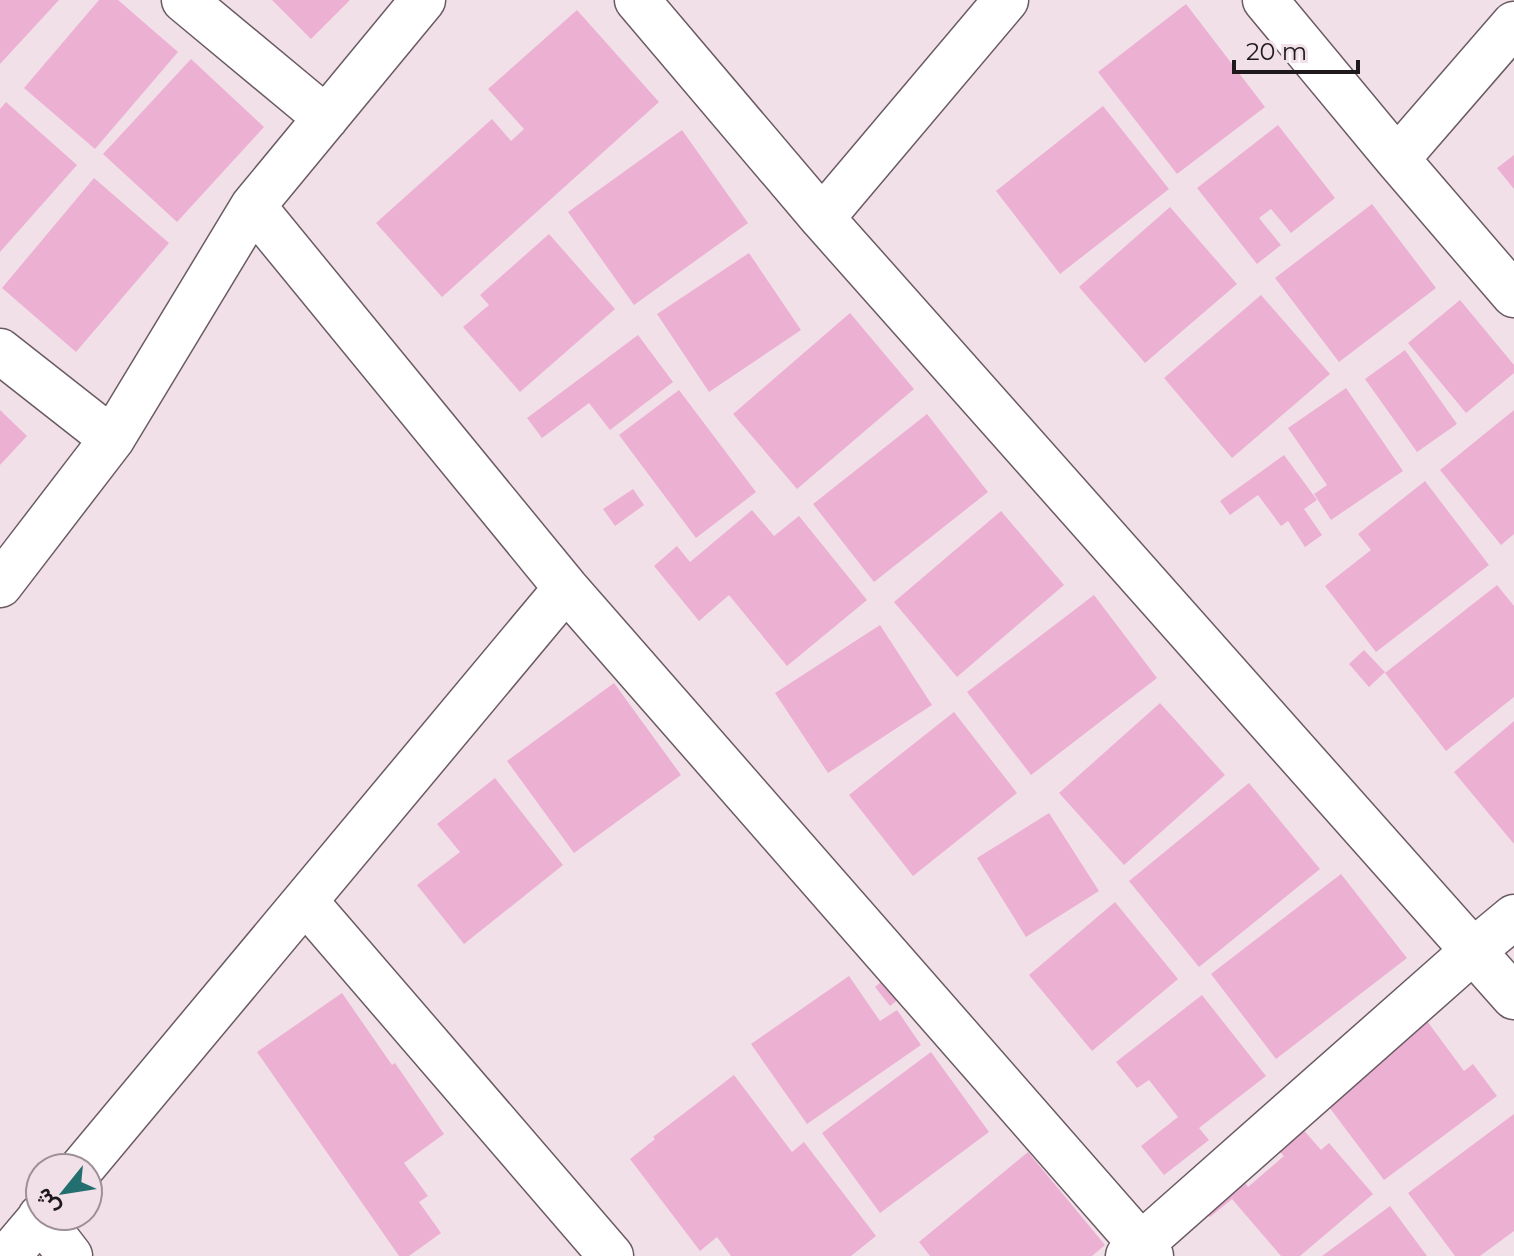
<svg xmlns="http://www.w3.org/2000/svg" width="1514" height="1256" viewBox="0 0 1514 1256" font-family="Montserrat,Vazirmatn,sans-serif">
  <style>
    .building { fill: #ecb0d2 }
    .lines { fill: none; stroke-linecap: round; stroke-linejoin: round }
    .minor-casing { stroke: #6a5b63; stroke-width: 47 }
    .minor { stroke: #fff; stroke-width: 44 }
  </style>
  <rect width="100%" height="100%" fill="#f2e0e9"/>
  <path class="building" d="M 0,0 L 59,0 L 0,64 Z
    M 99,0 L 118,0 L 178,52 L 95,149 L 24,88 Z
    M 272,0 L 350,0 L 311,39 Z
    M 1186,4 L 1265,107 L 1177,174 L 1098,72 Z
    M 577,10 L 659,102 L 442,297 L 376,223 L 492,119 L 511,141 L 524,129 L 488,89 Z
    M 191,59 L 264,127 L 177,222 L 103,154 Z
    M 6,102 L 77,165 L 0,252 L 0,109 Z
    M 1103,106 L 1169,189 L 1060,274 L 996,191 Z
    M 1278,125 L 1335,198 L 1291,233 L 1271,209 L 1259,218 L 1281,245 L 1257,264 L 1197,188 Z
    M 682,130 L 748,223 L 634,305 L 568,212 Z
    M 1514,155 L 1514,189 L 1497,168 Z
    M 94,178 L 169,243 L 76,352 L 2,288 Z
    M 1372,204 L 1436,288 L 1339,362 L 1275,278 Z
    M 1170,207 L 1237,284 L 1145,363 L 1079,287 Z
    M 549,234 L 615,309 L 520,392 L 463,327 L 489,305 L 480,295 Z
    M 749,253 L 801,330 L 709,392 L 657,314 Z
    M 1261,295 L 1330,374 L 1232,458 L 1164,378 Z
    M 1460,300 L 1514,365 L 1514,373 L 1466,413 L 1408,343 Z
    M 850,313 L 914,389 L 797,489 L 733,414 Z
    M 638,335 L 673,382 L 610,430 L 589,403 L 542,438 L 527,418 Z
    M 1405,350 L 1457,424 L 1417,452 L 1365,379 Z
    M 1346,388 L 1403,471 L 1331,520 L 1314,494 L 1327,485 L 1288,428 Z
    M 679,390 L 756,492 L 696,538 L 619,435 Z
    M 0,410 L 27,436 L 0,465 Z
    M 1514,410 L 1514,534 L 1501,545 L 1440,470 Z
    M 927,414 L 988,492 L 874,582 L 813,504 Z
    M 1284,455 L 1317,500 L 1304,509 L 1322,535 L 1305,547 L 1288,521 L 1281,526 L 1258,495 L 1230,515 L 1220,501 Z
    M 1425,481 L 1489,565 L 1376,652 L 1325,586 L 1371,550 L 1358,534 Z
    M 633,489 L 644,505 L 615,526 L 603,509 Z
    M 752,510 L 774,536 L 799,516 L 867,600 L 787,666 L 729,595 L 699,621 L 654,566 L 677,546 L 690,562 Z
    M 1001,511 L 1064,585 L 957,677 L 894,602 Z
    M 1497,585 L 1514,606 L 1514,697 L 1446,751 L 1385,673 Z
    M 1094,595 L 1157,678 L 1031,775 L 967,692 Z
    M 880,625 L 932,705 L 828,773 L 775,693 Z
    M 1364,650 L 1385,672 L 1369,687 L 1349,664 Z
    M 614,683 L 681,775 L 574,853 L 507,761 Z
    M 1160,703 L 1225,775 L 1124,865 L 1059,793 Z
    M 954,712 L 1017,793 L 913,876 L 849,795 Z
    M 1514,721 L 1514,844 L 1454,772 Z
    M 495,778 L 563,865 L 464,944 L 417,885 L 460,852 L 437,824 Z
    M 1249,783 L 1320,869 L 1199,967 L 1129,881 Z
    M 1049,813 L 1099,891 L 1026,937 L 977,858 Z
    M 1341,874 L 1407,958 L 1276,1059 L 1211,974 Z
    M 1115,902 L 1178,979 L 1092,1051 L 1029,975 Z
    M 849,976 L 880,1021 L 897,1010 L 921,1045 L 807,1124 L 751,1044 Z
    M 888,976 L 904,995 L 890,1006 L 875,987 Z
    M 342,993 L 392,1065 L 395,1063 L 444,1134 L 404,1163 L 428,1196 L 419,1202 L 441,1233 L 409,1256 L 399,1256 L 257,1052 Z
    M 1202,995 L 1266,1076 L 1199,1128 L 1209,1140 L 1164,1175 L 1141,1146 L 1178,1117 L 1149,1080 L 1137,1088 L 1116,1062 Z
    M 1427,1021 L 1464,1071 L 1473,1064 L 1497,1096 L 1384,1180 L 1323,1099 Z
    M 931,1052 L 989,1132 L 880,1213 L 822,1133 Z
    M 734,1075 L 792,1152 L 804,1142 L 876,1236 L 851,1256 L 731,1256 L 717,1237 L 700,1251 L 630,1159 L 655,1139 L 653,1137 Z
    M 1514,1114 L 1514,1231 L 1480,1256 L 1455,1256 L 1408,1193 Z
    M 1301,1127 L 1321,1150 L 1329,1143 L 1373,1194 L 1300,1256 L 1281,1256 L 1232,1199 L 1210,1217 L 1206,1213 L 1243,1180 L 1248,1187 L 1284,1156 L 1276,1148 Z
    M 1028,1152 L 1105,1245 L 1092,1256 L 930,1256 L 919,1242 Z
    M 1390,1206 L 1427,1256 L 1322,1256 Z"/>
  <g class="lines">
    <defs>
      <path id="minor" d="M 184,0 L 326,118
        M 637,0 L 822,218 L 1514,997
        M 1265,0 L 1397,159 L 1514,295
        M 1397,159 L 1514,24
        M 253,206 L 566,588 L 1151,1256
        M 822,218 L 1006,0
        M 0,351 L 112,439
        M 0,585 L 112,439 L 253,206 L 423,0
        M 305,901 L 611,1256
        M 82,1168 L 566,588
        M 40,1217 L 70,1256
        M 8,1256 L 42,1216
        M 1128,1256 L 1473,951 L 1514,917"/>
    </defs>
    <use href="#minor" class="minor-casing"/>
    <use href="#minor" class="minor"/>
  </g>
  <g transform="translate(64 1192) rotate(240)"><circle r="38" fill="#f2e0e9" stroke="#9e9097" stroke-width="2"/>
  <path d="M0-6L14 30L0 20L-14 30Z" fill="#236e6e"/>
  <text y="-12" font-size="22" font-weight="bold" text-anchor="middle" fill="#1f191d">ش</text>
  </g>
  <path d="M1234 60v12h124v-12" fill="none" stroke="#1f191d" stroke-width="4"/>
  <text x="1246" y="60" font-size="24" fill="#1f191d" stroke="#f2e0e9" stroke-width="6" paint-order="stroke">20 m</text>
</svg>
